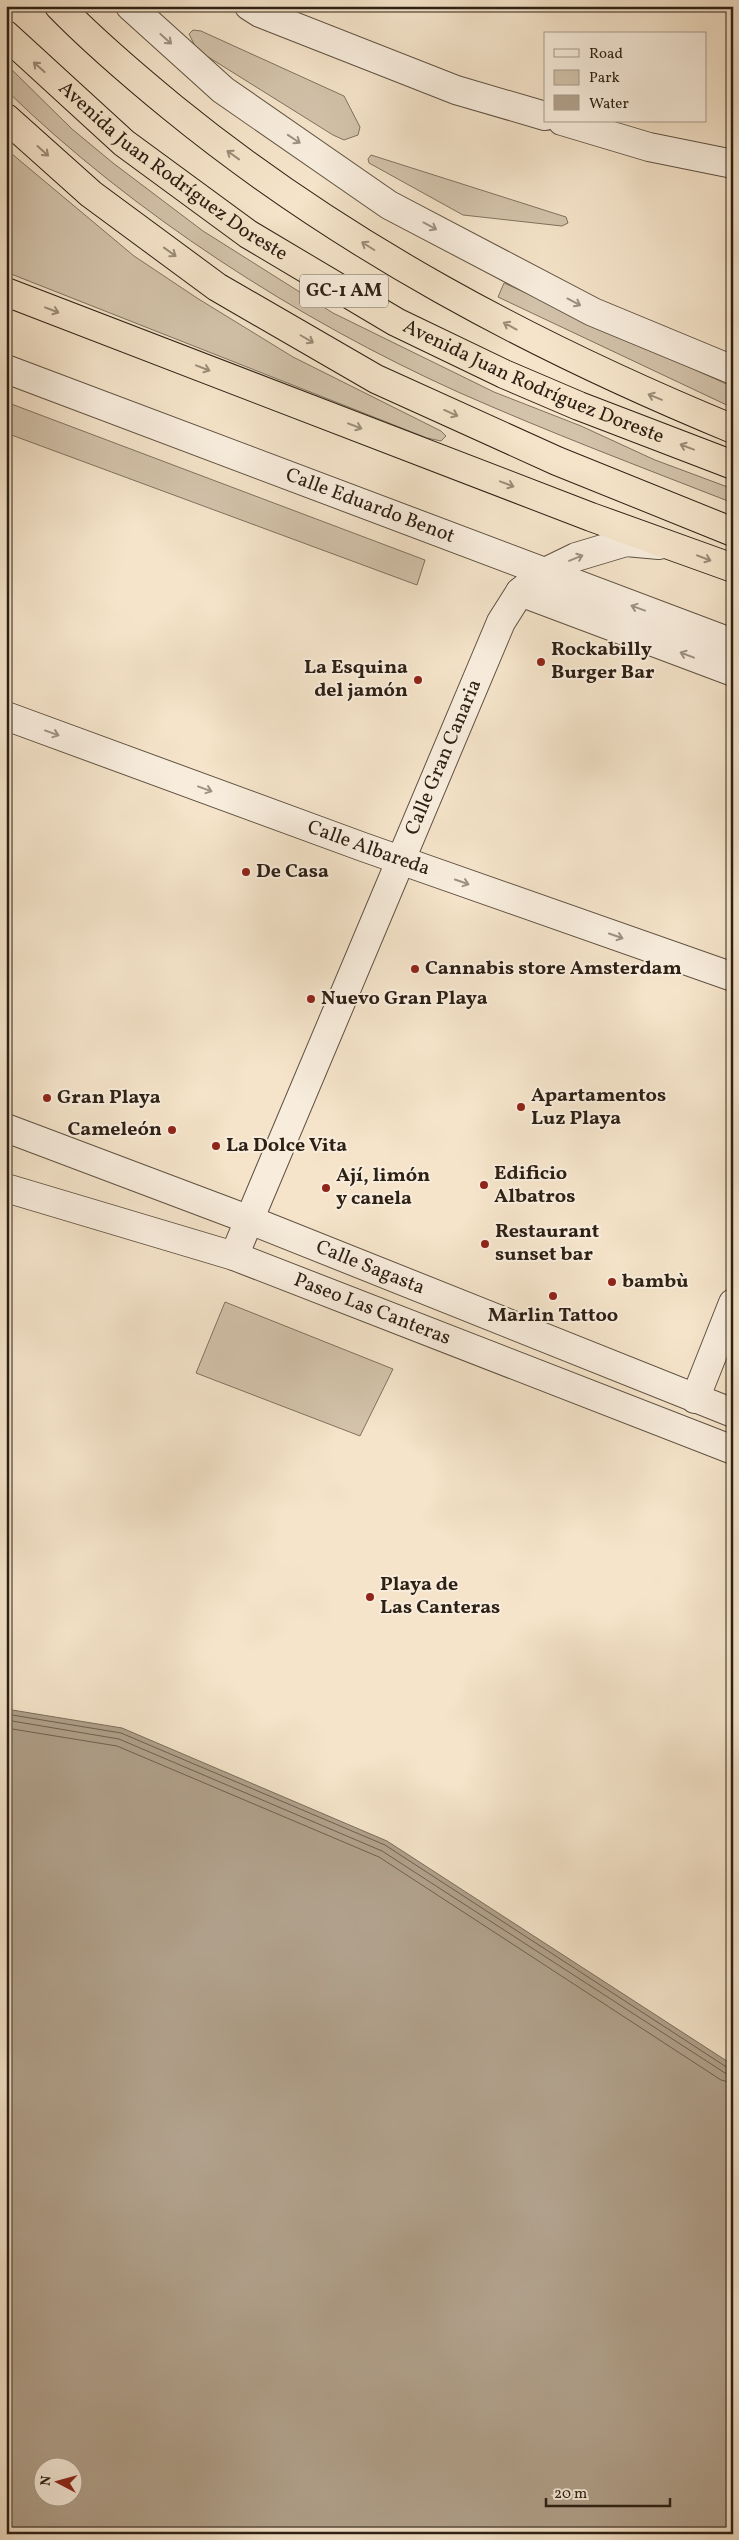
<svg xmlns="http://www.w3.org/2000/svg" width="739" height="2540" viewBox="0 0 739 2540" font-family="Vollkorn,serif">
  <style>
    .green { fill: #d3c3ab; stroke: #807260 }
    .water { fill: #b1a18c; stroke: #7c6d5c; fill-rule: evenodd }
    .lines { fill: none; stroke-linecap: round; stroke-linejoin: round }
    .shore { stroke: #6f6050; stroke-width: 1 }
    .minor-casing { stroke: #5f5142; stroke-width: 30 }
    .highway-casing { stroke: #2d2014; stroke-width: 30 }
    .minor { stroke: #f8eddd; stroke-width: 28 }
    .highway { stroke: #f5e4ca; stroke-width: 28 }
    .oneway { stroke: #9d9183 }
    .oneway2 { stroke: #9b8c78 }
    .poi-dot { fill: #8f2418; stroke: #f8eddd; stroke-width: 2 }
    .labels { text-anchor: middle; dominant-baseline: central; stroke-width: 4; stroke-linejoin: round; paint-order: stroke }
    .shield { fill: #f8eddd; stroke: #6a5e50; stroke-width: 1 }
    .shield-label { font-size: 19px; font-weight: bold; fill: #2d2014 }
    .street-label { font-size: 20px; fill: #2d2014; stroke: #f8eddd }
    .poi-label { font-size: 20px; font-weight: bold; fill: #2d2014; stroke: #f8eddd; text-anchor: start }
  </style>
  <rect width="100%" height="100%" fill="#f5e4ca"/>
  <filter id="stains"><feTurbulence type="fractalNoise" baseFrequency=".004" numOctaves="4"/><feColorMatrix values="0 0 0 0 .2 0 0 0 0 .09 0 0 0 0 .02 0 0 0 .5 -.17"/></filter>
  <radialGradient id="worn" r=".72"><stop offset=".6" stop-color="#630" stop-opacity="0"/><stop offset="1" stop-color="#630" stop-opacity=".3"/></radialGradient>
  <path class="green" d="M 193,30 L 201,31 L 344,96 L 360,127 L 358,135 L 344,140 L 333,135 L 197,50 L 189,34 Z
    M 6,64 L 72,129 L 113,163 L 203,231 L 333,313 L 494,392 L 581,426 L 655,460 L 733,489 L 733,503 C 641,467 548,432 458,392 C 298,320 132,213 6,90 Z
    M 6,149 L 134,256 L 197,298 L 293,357 L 441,431 L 446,436 L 441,441 L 427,438 L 6,272 Z
    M 371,155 L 566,217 L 568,223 L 562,226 L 463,215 L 369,163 L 368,159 Z
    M 504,283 L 733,387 L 733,408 L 498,297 Z
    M 6,402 L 425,560 L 417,585 L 6,433 Z
    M 225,1302 L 393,1369 L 360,1436 L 196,1373 Z"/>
  <path class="water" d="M 6,1709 L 122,1728 L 387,1841 L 733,2065 L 733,2534 L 6,2534 ZM 42,2468 L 72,2468 L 72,2498 L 42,2498 Z"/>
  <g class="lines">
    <path class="shore" d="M 6,1714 L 121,1733 L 385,1845 L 728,2068 L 733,2069
      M 6,1720 L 119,1739 L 382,1851 L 725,2073 L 733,2075
      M 6,1728 L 117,1746 L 379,1857 L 721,2080 L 733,2083"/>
    <defs>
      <g id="minor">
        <path d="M 130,6 L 223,90 L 389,205 L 593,312 L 733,370"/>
        <path d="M 249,6 L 260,13 L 456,90 L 545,116"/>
        <path d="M 562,121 L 649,147 L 733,164"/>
        <path id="s1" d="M 6,369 L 733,643"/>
        <path d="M 520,592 L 733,672"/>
        <path id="s2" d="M 6,716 L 363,847 L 733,977"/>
        <path id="s3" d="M 6,1128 L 250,1220 L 733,1413"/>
        <path id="s4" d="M 6,1188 L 234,1256 L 733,1450"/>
        <path id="s5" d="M 234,1256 L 501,622 L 520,592 L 543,573 L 576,557 L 626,542 L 659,545"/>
        <path d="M 695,1399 L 733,1303"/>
      </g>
      <g id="highway">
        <path d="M 59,6 C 95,43 134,76 173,108 C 341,245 534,347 733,429"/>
        <path id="s6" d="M 6,35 L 124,143 L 248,234 L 396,322 L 504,374 L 579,406 L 733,465"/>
        <path d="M 6,118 L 91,194 L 217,287 L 376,379 L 557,461 L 733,532"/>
        <path d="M 6,292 L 591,517 L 733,568"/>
      </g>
    </defs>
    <use href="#minor" class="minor-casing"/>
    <use href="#highway" class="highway-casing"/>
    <use href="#minor" class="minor"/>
    <use href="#highway" class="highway"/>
  </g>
  <defs><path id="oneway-shaft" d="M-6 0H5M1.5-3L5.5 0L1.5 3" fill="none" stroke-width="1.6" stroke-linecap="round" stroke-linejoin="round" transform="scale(1.25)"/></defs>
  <g class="oneway">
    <use href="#oneway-shaft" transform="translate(166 39) rotate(42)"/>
    <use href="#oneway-shaft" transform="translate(294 139) rotate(34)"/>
    <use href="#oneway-shaft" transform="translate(430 226) rotate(28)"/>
    <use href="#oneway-shaft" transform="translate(574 302) rotate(28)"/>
    <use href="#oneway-shaft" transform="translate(576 558) rotate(-22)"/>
    <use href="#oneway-shaft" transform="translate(638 608) rotate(-160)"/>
    <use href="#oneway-shaft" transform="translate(687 655) rotate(-159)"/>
    <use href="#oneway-shaft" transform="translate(52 733) rotate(20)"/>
    <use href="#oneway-shaft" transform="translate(205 789) rotate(20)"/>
    <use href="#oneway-shaft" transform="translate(462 882) rotate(19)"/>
    <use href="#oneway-shaft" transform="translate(616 936) rotate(19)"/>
  </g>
  <g class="oneway2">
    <use href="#oneway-shaft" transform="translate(39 67) rotate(-138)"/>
    <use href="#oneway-shaft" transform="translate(43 151) rotate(42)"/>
    <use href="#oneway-shaft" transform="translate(233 155) rotate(-144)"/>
    <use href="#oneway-shaft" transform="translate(368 246) rotate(-148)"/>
    <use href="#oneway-shaft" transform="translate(170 252) rotate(36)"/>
    <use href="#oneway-shaft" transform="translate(52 310) rotate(21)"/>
    <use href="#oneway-shaft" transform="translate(510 326) rotate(-152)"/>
    <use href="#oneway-shaft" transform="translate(307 339) rotate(30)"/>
    <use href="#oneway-shaft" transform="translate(203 368) rotate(21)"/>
    <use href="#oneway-shaft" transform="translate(655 397) rotate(-158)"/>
    <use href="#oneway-shaft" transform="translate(451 413) rotate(24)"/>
    <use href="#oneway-shaft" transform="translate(355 426) rotate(21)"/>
    <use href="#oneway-shaft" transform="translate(687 447) rotate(-159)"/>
    <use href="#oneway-shaft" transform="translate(507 484) rotate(21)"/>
    <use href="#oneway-shaft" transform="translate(704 558) rotate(21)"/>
  </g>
  <g class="poi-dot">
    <circle cx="541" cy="662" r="5"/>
    <circle cx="418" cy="680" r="5"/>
    <circle cx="246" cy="872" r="5"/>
    <circle cx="415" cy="969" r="5"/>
    <circle cx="311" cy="999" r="5"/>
    <circle cx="47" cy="1098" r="5"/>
    <circle cx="521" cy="1107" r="5"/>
    <circle cx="172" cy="1130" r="5"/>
    <circle cx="216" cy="1146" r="5"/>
    <circle cx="484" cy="1185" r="5"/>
    <circle cx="326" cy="1188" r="5"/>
    <circle cx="485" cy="1244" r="5"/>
    <circle cx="612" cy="1282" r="5"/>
    <circle cx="553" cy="1296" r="5"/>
    <circle cx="370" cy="1597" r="5"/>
  </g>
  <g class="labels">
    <rect class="shield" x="300" y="274.5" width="88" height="33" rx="4"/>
    <g class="shield-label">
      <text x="344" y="291">GC-1 AM</text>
    </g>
    <g class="street-label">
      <text stroke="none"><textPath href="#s6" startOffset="216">Avenida Juan Rodríguez Doreste</textPath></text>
      <text stroke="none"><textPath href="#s6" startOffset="636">Avenida Juan Rodríguez Doreste</textPath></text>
      <text stroke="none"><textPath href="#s1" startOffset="389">Calle Eduardo Benot</textPath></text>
      <text stroke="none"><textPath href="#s5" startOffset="541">Calle Gran Canaria</textPath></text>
      <text stroke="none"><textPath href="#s2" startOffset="386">Calle Albareda</textPath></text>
      <text stroke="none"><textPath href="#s3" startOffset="390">Calle Sagasta</textPath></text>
      <text stroke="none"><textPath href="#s4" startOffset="386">Paseo Las Canteras</textPath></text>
    </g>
    <g class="poi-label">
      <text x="551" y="650">Rockabilly<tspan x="551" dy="23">Burger Bar</tspan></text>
      <text x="408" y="668" text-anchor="end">La Esquina<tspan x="408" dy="23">del jamón</tspan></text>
      <text x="256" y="872">De Casa</text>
      <text x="425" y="969">Cannabis store Amsterdam</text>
      <text x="321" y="999">Nuevo Gran Playa</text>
      <text x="531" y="1096">Apartamentos<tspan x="531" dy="23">Luz Playa</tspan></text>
      <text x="57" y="1098">Gran Playa</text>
      <text x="162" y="1130" text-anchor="end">Cameleón</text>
      <text x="226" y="1146">La Dolce Vita</text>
      <text x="494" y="1174">Edificio<tspan x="494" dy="23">Albatros</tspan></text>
      <text x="336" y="1176">Ají, limón<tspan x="336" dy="23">y canela</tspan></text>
      <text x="495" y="1232">Restaurant<tspan x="495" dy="23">sunset bar</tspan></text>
      <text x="622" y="1282">bambù</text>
      <text x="553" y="1316" text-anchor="middle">Marlin Tattoo</text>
      <text x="380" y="1585">Playa de<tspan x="380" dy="23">Las Canteras</tspan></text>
    </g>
  </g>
  <rect width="739" height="2540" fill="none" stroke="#f5e4ca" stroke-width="25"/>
  <rect x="8" y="8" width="724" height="2525" fill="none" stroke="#2d2014" stroke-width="2.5"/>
  <rect x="12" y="12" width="714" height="2515" fill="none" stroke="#2d2014"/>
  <rect x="544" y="32" width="162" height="90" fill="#f8eddd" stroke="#a79b8d"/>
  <rect x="554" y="49" width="25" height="8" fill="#f8eddd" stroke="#a79b8d"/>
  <text x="589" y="58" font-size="15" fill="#2d2014">Road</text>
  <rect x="554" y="70" width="25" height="15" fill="#d3c3ab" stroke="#a79b8d"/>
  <text x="589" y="82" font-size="15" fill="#2d2014">Park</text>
  <rect x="554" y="95" width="25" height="15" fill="#b1a18c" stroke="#a79b8d"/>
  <text x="589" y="108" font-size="15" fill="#2d2014">Water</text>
  <g transform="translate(58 2482) rotate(276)"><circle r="24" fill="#f8eddd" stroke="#a79b8d"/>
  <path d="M0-4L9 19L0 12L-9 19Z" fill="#8f2418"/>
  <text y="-8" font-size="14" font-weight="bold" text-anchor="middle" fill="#2d2014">N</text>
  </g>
  <path d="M546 2498v8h124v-8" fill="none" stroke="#2d2014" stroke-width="2.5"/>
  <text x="554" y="2498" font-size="15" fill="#2d2014" stroke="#f8eddd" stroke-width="4" paint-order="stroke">20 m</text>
  <rect width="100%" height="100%" filter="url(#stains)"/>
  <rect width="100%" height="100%" fill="url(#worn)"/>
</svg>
